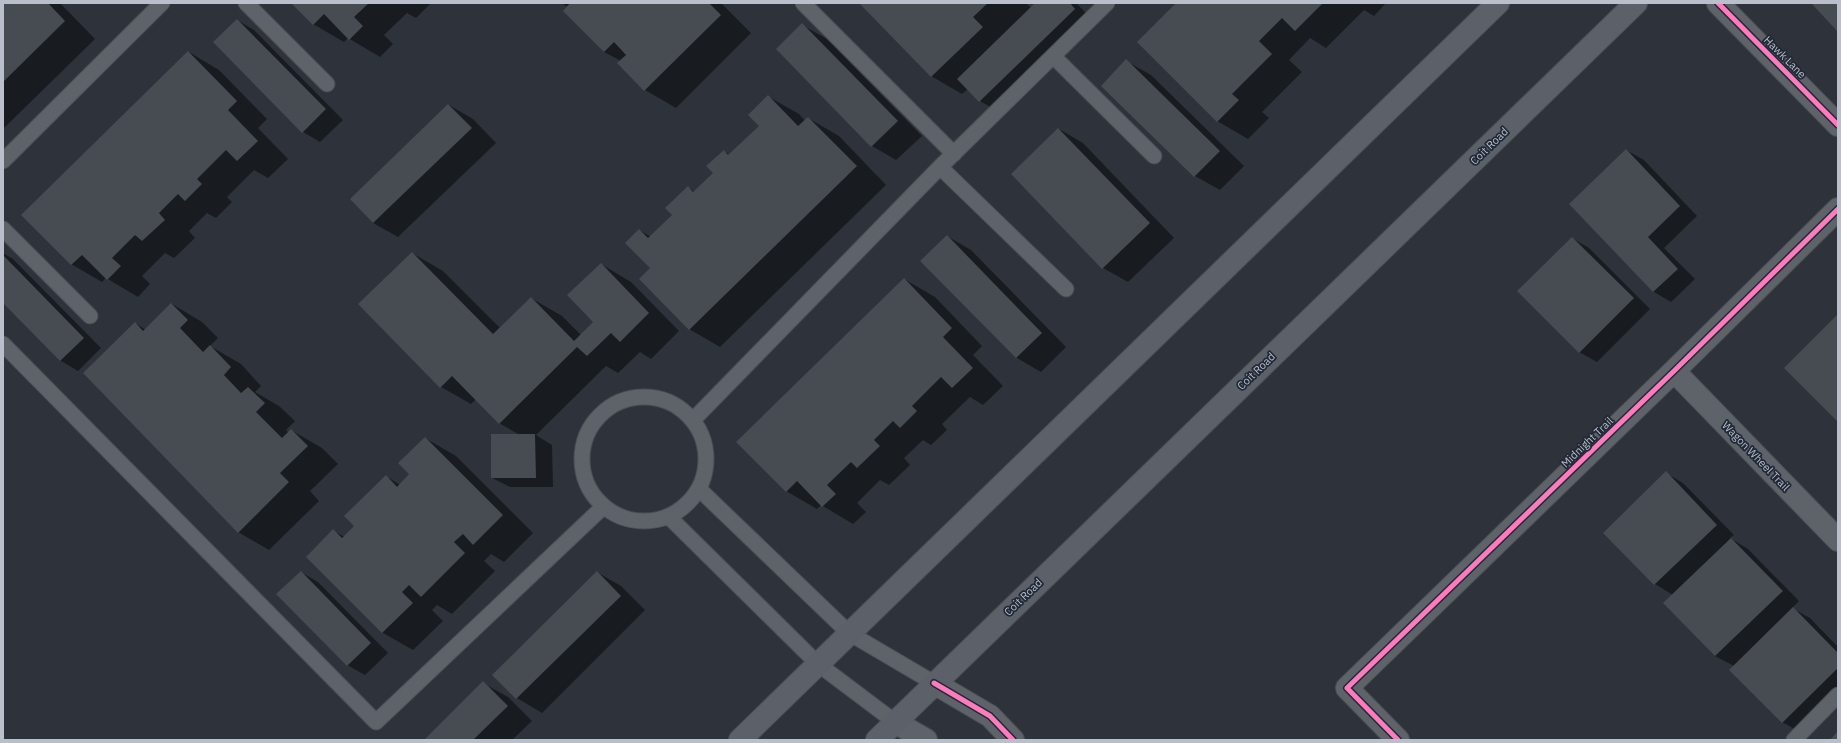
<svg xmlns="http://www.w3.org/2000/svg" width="1841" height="743" viewBox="0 0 1841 743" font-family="'IBM Plex Sans',sans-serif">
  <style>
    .shadow { fill: #0007 }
    .building { fill: #474b52 }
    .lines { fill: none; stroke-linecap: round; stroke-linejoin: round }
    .lane-casing { stroke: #4a4e54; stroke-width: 17 }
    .street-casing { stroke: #4a4e54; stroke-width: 24 }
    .secondary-casing { stroke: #4a4e54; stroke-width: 24 }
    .lane { stroke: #5e6269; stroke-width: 15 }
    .street { stroke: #5e6269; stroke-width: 22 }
    .secondary { stroke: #5c6068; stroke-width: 22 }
    .cycleway-casing { stroke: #212937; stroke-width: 8 }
    .cycleway { stroke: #fd7abc; stroke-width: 5 }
    .labels { text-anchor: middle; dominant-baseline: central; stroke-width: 3.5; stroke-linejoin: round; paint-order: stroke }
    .street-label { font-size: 11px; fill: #b9bfcb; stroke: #212937 }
  </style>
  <rect width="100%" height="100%" fill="#2e333b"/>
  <path class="shadow" d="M 3,3 L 60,3 L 95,39 L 3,129 Z
    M 292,3 L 431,3 L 416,18 L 407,13 L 384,35 L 393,44 L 380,57 L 348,38 L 344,42 L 313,24 Z
    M 561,3 L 721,3 L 751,33 L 676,108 L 645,90 L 619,63 L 621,61 L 604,52 L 568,7 Z
    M 860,3 L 1026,3 L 1031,8 L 1036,3 L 1076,3 L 1092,19 L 997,111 L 980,101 L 968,89 L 962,94 L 931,76 Z
    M 1178,3 L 1386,3 L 1374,16 L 1364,10 L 1326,48 L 1310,38 L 1289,60 L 1302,72 L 1262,112 L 1269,118 L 1248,139 L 1217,121 Z
    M 237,20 L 254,30 L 343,120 L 320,142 L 303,132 Z
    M 802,25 L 827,39 L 922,136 L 896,160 L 872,146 Z
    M 189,52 L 219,70 L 267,119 L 258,128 L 288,159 L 268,178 L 254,170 L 227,197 L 232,202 L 216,218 L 207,213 L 189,231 L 195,238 L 174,258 L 165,253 L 142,276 L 150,284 L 138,297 L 106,278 L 102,282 L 71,264 Z
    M 1126,61 L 1151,75 L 1244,166 L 1220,190 L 1195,176 Z
    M 769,97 L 799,114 L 805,121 L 808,118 L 839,136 L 886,185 L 720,347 L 689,329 L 639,230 L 651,237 L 673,215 L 688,187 L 695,192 L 714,174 L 724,151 L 730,155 L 760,126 Z
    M 449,105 L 473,119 L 496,143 L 398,237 L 373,223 L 351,199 Z
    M 1059,129 L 1083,143 L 1174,238 L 1128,282 L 1103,268 Z
    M 1626,150 L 1644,160 L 1697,216 L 1664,248 L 1695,279 L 1671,302 L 1654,292 L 1570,204 Z
    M 947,236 L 971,250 L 1066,347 L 1041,372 L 1017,358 L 922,261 Z
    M 1572,238 L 1589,248 L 1650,309 L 1597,362 L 1579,352 Z
    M 3,253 L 13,259 L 101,348 L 78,371 L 61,361 L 3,302 Z
    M 412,253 L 443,271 L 500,328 L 531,298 L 562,316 L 581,335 L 595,322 L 601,264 L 631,282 L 679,331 L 651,359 L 640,352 L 618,373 L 606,366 L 536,435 L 552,445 L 553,487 L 510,487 L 492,478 L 520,435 L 499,423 L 476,399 L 471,404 L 441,387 Z
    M 904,279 L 935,297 L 982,346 L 973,355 L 1003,386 L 983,405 L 970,397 L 942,424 L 947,430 L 931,445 L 923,440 L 904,458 L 910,465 L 889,485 L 880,480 L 857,503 L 866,512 L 853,524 L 821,505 L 817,509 L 786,491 Z
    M 172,304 L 202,322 L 218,338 L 210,346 L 241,364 L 261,386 L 255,392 L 279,406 L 295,421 L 286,430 L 289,433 L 291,430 L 322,448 L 338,464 L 310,491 L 319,501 L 269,550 L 238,532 L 135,323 L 146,330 Z
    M 425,438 L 456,456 L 533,533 L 504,562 L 491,554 L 484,561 L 495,571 L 452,614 L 437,605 L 432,610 L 443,621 L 413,650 L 383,633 L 307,557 L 333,531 L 345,537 L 355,526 L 386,476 L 400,485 L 411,474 Z
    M 1666,473 L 1683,483 L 1734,535 L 1730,538 L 1748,549 L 1799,601 L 1792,608 L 1810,618 L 1838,647 L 1838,695 L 1800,732 L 1782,722 L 1734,666 L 1715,656 L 1673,595 L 1655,584 L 1604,533 Z
    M 301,572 L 318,582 L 388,653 L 365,675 L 347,665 Z
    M 597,572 L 621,586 L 645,610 L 542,713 L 517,698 L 493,675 Z
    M 483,683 L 508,697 L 532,721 L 512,740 L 426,740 Z"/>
  <path class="building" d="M 3,3 L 48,3 L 65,21 L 3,82 Z
    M 291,3 L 369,3 L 354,17 L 363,26 L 349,40 L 324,14 L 313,25 Z
    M 570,3 L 709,3 L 721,15 L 644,91 L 617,63 L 626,55 L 614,42 L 604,52 L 563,11 Z
    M 859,3 L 988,3 L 973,17 L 983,27 L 931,77 Z
    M 1035,3 L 1070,3 L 1075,9 L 979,102 L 957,79 Z
    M 1176,3 L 1323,3 L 1295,31 L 1282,18 L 1259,41 L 1272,54 L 1232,94 L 1239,100 L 1217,122 L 1137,42 Z
    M 1811,3 L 1838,3 L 1838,32 Z
    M 237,19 L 326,109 L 302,133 L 213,42 Z
    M 802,23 L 898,121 L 871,147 L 776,49 Z
    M 188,51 L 237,101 L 228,110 L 258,141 L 237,161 L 226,150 L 197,179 L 202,184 L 185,201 L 178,194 L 159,213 L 165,220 L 142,241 L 135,235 L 112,258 L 121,266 L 107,280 L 82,255 L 71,265 L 21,215 Z
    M 1126,59 L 1220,151 L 1194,177 L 1101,86 Z
    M 768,95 L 798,126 L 808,117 L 857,166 L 689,330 L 639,279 L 650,268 L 625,243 L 639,229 L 648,238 L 672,215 L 665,208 L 688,186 L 693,192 L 713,173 L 706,166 L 724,150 L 728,155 L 759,126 L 748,115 Z
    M 448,104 L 472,128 L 373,223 L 350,199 Z
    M 1058,128 L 1150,223 L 1102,269 L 1011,174 Z
    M 1626,149 L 1680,206 L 1648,237 L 1678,269 L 1653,292 L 1569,204 Z
    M 947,235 L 1042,333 L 1016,358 L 920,261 Z
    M 1572,237 L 1634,298 L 1579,353 L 1517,291 Z
    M 412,252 L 493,334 L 531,297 L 574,341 L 593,322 L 567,295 L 601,263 L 649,313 L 620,342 L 611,333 L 587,356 L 577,347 L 499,424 L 452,376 L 440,388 L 358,304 Z
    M 3,255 L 84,338 L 60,361 L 3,303 Z
    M 904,278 L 952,328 L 943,337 L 973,368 L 952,388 L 941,377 L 912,406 L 917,411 L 900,428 L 893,421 L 874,440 L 880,446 L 857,468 L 851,462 L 827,485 L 836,494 L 822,507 L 797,481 L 786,492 L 736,442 Z
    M 171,303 L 188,320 L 180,328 L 203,352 L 210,345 L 231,367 L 224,375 L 241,393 L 248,387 L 265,403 L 256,412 L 282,438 L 291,429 L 308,446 L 280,473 L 289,482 L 238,533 L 83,373 L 135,322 L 143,331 Z
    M 1838,314 L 1838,422 L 1784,368 Z
    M 491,434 L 535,434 L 536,478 L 491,478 Z
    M 425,437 L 503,515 L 473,545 L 463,534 L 454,542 L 465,553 L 421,597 L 409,585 L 402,592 L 413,603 L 382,633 L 306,557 L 333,529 L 342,538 L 354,526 L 344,516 L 386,475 L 397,487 L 409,474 L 398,463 Z
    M 1666,471 L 1717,525 L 1654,585 L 1603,533 Z
    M 1731,538 L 1783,591 L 1715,656 L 1663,603 Z
    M 301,571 L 371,643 L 347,666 L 276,594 Z
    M 597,571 L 621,596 L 516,699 L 492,675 Z
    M 1793,607 L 1838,653 L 1838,668 L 1782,723 L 1729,670 Z
    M 483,681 L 508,706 L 473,740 L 424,740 Z
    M 1838,731 L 1838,740 L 1830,740 Z"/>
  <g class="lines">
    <defs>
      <path id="lane" d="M 246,3 L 327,84
        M 803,3 L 954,154
        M 1053,56 L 1154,156
        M 3,161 L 162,3
        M 940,167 L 1066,289
        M 3,229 L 90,316
        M 3,344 L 376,722 L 603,507
        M582 459a62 62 0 1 1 124 0a62 62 0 1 1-124 0Z
        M 693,420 L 940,167 L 1107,3
        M 699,489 L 849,633 L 934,683
        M 668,516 L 818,664 L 895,722
        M 1794,740 L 1838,695"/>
      <path id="street" d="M 1718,3 L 1838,125
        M 1674,371 L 1838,540
        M 934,683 L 990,716 L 1013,740
        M 895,722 L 926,740
        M 1398,740 L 1347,688 L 1674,371 L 1838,209"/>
      <path id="secondary" d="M 740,740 L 1498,3
        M 877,740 L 1636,3"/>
    </defs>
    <use href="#lane" class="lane-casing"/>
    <use href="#street" class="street-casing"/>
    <use href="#secondary" class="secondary-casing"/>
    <use href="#lane" class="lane"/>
    <use href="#street" class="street"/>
    <use href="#secondary" class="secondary"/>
    <defs>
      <path id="cycleway" d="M 1718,3 L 1838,125
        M 934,683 L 990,716 L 1013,740
        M 1398,740 L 1347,688 L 1674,371 L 1838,209"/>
    </defs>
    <use href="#cycleway" class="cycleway-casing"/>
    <use href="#cycleway" class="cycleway"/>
  </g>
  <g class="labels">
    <g class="street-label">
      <text transform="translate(1785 57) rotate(45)">Hawk Lane</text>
      <text transform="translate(1489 146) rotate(-44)">Coit Road</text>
      <text transform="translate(1256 371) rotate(-44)">Coit Road</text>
      <text transform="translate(1587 442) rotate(-44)">Midnight Trail</text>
      <text transform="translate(1756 456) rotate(46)">Wagon Wheel Trail</text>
      <text transform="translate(1023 597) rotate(-44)">Coit Road</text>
    </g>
  </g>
  <rect width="1841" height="743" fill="none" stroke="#b9bfcb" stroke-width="8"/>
</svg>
